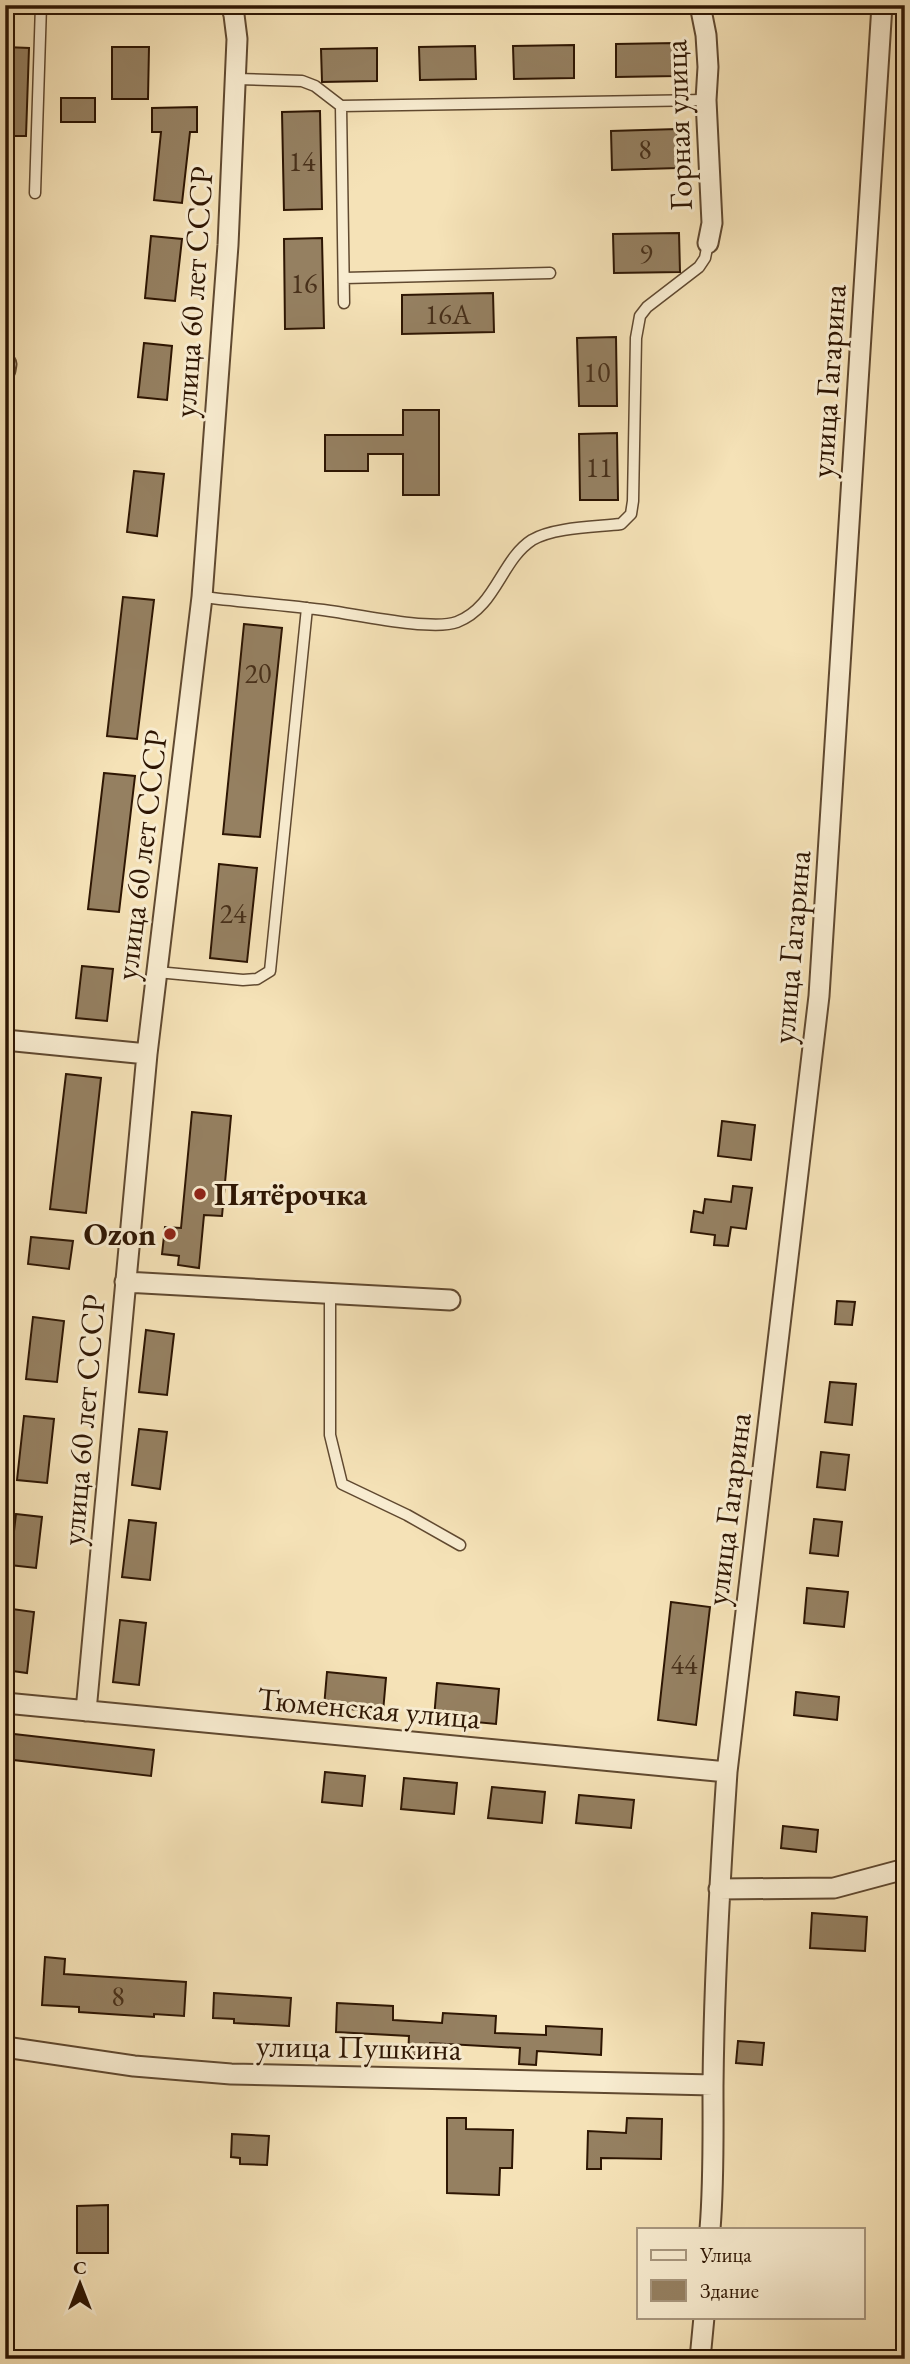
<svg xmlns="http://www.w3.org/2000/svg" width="910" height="2364" viewBox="0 0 910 2364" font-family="'EB Garamond',serif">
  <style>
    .building { fill: #958061; stroke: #2e1603; stroke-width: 2 }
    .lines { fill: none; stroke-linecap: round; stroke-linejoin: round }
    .lane-casing { stroke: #604930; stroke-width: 13 }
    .street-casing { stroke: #604930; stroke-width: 23 }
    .lane { stroke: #f8ecd0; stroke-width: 10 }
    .street { stroke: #f8ecd0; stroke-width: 19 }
    .poi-dot { fill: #8f2418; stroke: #f8ecd0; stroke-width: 2.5 }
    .labels { text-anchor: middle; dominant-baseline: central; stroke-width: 6; stroke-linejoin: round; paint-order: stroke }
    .number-label { font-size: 28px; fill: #48301a }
    .street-label { font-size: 32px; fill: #2e1603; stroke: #f8ecd0 }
    .poi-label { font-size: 32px; font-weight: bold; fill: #2e1603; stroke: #f8ecd0; text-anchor: start }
  </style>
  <rect width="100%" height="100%" fill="#f5e2b7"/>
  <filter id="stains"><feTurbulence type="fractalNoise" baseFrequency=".00286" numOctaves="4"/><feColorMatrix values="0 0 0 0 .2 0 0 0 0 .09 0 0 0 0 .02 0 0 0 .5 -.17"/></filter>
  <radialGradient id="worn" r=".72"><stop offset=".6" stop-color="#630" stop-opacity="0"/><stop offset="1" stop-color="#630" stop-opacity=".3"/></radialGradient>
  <path class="building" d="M 676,43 L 677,76 L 616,77 L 616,44 Z
    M 574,45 L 574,78 L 514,79 L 513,46 Z
    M 475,46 L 476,79 L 420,80 L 419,47 Z
    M 5,47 L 29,48 L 26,136 L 5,136 Z
    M 112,47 L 149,47 L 148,99 L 112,99 Z
    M 377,48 L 377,81 L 322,82 L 321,49 Z
    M 61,98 L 95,98 L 95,122 L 61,122 Z
    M 197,107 L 197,132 L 190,132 L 182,203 L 154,200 L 161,132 L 152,132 L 152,108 Z
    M 320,111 L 322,209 L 284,210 L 282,112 Z
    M 677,129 L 678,168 L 612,170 L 611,131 Z
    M 679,233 L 680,272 L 614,273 L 613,234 Z
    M 151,236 L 182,239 L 175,301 L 145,298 Z
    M 322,238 L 324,328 L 285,329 L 284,239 Z
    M 493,293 L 494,332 L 402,334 L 402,295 Z
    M 616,337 L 617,406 L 579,406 L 577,338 Z
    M 144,343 L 172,346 L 167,400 L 138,397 Z
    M 403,410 L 439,410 L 439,495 L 403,495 L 403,454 L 368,454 L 368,471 L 325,471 L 325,435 L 403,435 Z
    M 617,433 L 618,500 L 580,500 L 579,434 Z
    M 134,471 L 164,474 L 157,536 L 127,532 Z
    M 123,597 L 154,600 L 137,739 L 107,736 Z
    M 244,624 L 282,628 L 260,837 L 223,834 Z
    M 104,773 L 135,776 L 119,912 L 88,909 Z
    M 219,864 L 257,868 L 247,962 L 210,958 Z
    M 82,966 L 113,969 L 107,1021 L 76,1018 Z
    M 66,1074 L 101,1078 L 86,1213 L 50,1209 Z
    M 192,1112 L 231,1116 L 222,1216 L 204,1215 L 199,1268 L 178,1265 L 179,1256 L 162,1254 L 165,1227 L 181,1228 Z
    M 722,1121 L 755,1125 L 751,1160 L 718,1156 Z
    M 733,1186 L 752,1188 L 746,1229 L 731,1227 L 728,1246 L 714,1245 L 715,1235 L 691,1232 L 694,1211 L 703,1213 L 705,1199 L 731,1202 Z
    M 31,1237 L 73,1241 L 69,1269 L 28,1264 Z
    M 837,1301 L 855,1302 L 852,1325 L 835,1324 Z
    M 33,1317 L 64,1321 L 57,1382 L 26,1379 Z
    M 146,1330 L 174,1334 L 167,1395 L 139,1392 Z
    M 830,1382 L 856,1384 L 852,1425 L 825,1422 Z
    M 24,1416 L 54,1419 L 47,1483 L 17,1480 Z
    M 139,1429 L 167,1432 L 160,1489 L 132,1485 Z
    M 821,1452 L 849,1455 L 845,1490 L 817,1487 Z
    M 16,1514 L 42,1517 L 36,1568 L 10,1565 Z
    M 814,1519 L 842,1522 L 838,1556 L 810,1553 Z
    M 129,1520 L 156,1523 L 150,1580 L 122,1577 Z
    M 807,1588 L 848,1592 L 844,1627 L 804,1623 Z
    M 671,1602 L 710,1607 L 696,1725 L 658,1720 Z
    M 5,1608 L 34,1612 L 27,1673 L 5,1670 Z
    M 120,1620 L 146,1623 L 139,1685 L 113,1682 Z
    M 327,1672 L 386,1678 L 383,1712 L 324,1707 Z
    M 437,1683 L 499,1689 L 496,1724 L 434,1718 Z
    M 796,1692 L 839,1697 L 837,1720 L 794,1715 Z
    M 5,1733 L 154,1750 L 151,1776 L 5,1759 Z
    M 325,1772 L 365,1776 L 362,1806 L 322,1802 Z
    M 404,1778 L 457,1783 L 454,1814 L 401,1809 Z
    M 492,1787 L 545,1792 L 542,1823 L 488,1818 Z
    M 579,1795 L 634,1800 L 631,1828 L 576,1823 Z
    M 783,1826 L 818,1830 L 816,1852 L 781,1848 Z
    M 812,1913 L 867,1917 L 865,1951 L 810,1948 Z
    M 45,1957 L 65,1959 L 64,1974 L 186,1982 L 184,2016 L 154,2014 L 154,2017 L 79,2012 L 79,2007 L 42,2005 Z
    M 214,1993 L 291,1998 L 289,2026 L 234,2023 L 234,2019 L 213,2018 Z
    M 337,2003 L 393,2006 L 393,2020 L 442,2023 L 443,2013 L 496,2016 L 495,2033 L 546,2035 L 546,2026 L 602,2029 L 601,2055 L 537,2051 L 536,2065 L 519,2064 L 520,2048 L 430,2043 L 429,2056 L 408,2055 L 409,2036 L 336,2032 Z
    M 738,2041 L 764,2043 L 762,2065 L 736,2063 Z
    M 447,2118 L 466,2118 L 466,2129 L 513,2130 L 512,2168 L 500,2168 L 499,2195 L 447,2193 Z
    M 627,2118 L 662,2119 L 661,2159 L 601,2158 L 601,2169 L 587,2169 L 588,2131 L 626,2133 Z
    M 232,2134 L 269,2136 L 267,2165 L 240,2164 L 240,2158 L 231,2157 Z
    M 108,2205 L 108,2253 L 77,2253 L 77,2206 Z"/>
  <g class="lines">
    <defs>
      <path id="lane" d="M 236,79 L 302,81 L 315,86 L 341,106
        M 35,193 L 41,5
        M 344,278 L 550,273
        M 344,303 L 341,106 L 706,100
        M 202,597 C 244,602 287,605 330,611 C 359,615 433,631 457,622 C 496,607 501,560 532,540 C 554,527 596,527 621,524 L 631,514 L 633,501 L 636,338 L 640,316 L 647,307 L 699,267 L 705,258 L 708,243
        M 157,972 L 243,980 L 257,979 L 270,971 L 307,608
        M 330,1293 L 330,1435 L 342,1484 L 407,1515 L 460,1545"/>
      <path id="street" d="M 700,5 L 706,35 L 708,67 L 706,100 L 712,223 L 708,243
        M 5,370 L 6,364
        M 5,1040 L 147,1054
        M 125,1282 L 450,1300
        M 5,1703 L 727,1772
        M 86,1711 L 147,1054 L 202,597 L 228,245 L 237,39 L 234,15 L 231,5
        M 719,1889 L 834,1888 L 905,1869
        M 5,2047 L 134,2066 L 231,2074 L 713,2085
        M 710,2229 C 714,2181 713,2134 713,2086 C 714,1981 720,1876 727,1772 L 819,996 L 882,5
        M 700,2359 L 704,2317"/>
    </defs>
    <use href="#lane" class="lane-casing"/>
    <use href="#street" class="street-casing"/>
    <use href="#lane" class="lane"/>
    <use href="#street" class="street"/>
  </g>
  <g class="poi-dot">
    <circle cx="200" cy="1194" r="7"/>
    <circle cx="170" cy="1234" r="7"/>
  </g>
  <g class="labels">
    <g class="number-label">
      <text x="645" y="149">8</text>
      <text x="302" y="161">14</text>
      <text x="646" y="253">9</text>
      <text x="304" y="283">16</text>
      <text x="448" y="314">16А</text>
      <text x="597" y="372">10</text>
      <text x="599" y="467">11</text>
      <text x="258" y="673">20</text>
      <text x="233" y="913">24</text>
      <text x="684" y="1664">44</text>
      <text x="118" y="1996">8</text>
    </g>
    <g class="street-label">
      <text transform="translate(678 125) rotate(-92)">Горная улица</text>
      <text transform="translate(193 292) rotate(-86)">улица 60 лет СССР</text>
      <text transform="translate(828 381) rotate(-86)">улица Гагарина</text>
      <text transform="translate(141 855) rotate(-83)">улица 60 лет СССР</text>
      <text transform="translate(791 947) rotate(-85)">улица Гагарина</text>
      <text transform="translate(83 1420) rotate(-85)">улица 60 лет СССР</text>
      <text transform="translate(728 1509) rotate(-83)">улица Гагарина</text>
      <text transform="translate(369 1708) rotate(5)">Тюменская улица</text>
      <text transform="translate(359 2047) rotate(1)">улица Пушкина</text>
    </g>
    <g class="poi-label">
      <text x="214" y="1194">Пятёрочка</text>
      <text x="156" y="1234" text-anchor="end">Ozon</text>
    </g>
  </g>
  <rect width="910" height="2364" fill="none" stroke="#f5e2b7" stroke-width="28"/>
  <rect x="7" y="7" width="896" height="2350" fill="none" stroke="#2e1603" stroke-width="3.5"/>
  <rect x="14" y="14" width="882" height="2336" fill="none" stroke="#2e1603" stroke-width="2"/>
  <rect x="637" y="2228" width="228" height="91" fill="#f8ecd0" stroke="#a7967e" stroke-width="2"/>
  <rect x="651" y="2250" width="35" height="10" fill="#f8ecd0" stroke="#a7967e" stroke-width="2"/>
  <text x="700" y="2262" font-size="21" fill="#2e1603">Улица</text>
  <rect x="651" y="2280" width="35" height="21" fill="#958061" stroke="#a7967e" stroke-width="2"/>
  <text x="700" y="2298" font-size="21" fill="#2e1603">Здание</text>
  <g transform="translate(80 2284)" stroke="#f8ecd0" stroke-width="5" paint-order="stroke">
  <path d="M0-5L12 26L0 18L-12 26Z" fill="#2e1603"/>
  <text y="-10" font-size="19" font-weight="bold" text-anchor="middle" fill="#2e1603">С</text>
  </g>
  <rect width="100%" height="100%" filter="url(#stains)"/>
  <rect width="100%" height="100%" fill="url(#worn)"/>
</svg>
